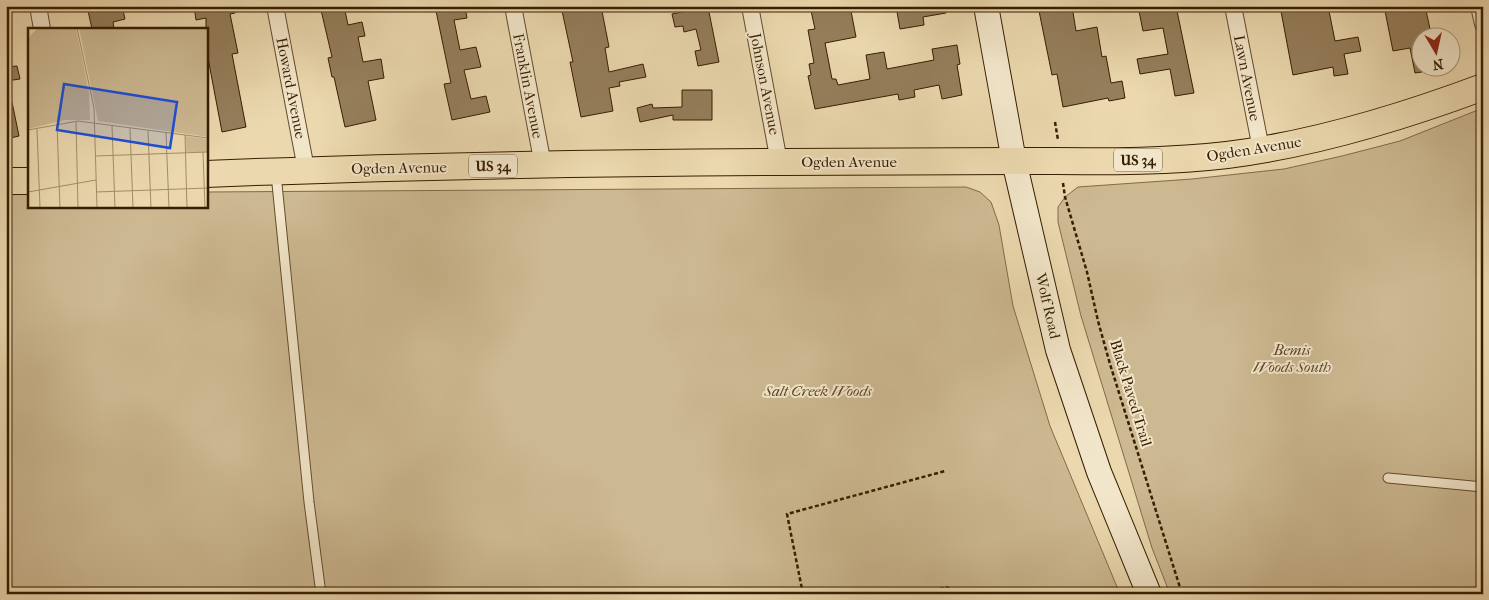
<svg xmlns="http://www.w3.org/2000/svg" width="1489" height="600" viewBox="0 0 1489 600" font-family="'IM FELL French Canon',serif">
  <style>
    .green { fill: #ccb891; stroke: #826a49 }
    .building { fill: #957e5b; stroke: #371d01 }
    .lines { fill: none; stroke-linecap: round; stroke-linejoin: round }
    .service-casing { stroke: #644c2c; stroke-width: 11 }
    .minor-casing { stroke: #644c2c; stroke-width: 18 }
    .secondary-casing { stroke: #371d01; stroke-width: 26 }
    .primary-casing { stroke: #371d01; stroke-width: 28 }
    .path { stroke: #371d01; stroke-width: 2.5; stroke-dasharray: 4 2.5; stroke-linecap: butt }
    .service { stroke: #f2e6ca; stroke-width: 9 }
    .minor { stroke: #f2e6ca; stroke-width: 16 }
    .secondary { stroke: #f2e6ca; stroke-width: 24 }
    .primary { stroke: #ebd8ae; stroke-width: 26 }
    .labels { text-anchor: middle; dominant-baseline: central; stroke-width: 4; stroke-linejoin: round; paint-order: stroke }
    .shield { fill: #f2e6ca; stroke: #6f593d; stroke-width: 1 }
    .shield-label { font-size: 14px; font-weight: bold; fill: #371d01 }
    .street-label { font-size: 15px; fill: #371d01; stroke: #f2e6ca }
    .park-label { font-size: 15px; font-style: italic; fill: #5c4425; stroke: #f2e6ca }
    .inset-road { fill: none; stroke: #a38d69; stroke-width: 1 }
    .view { fill: #1d4ed8; fill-opacity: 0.15; stroke: #1d4ed8; stroke-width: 2.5 }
    .inset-edge { fill: none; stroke: #371d01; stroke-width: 2.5 }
  </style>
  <rect width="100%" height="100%" fill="#ebd8ae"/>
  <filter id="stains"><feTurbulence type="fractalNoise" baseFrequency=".004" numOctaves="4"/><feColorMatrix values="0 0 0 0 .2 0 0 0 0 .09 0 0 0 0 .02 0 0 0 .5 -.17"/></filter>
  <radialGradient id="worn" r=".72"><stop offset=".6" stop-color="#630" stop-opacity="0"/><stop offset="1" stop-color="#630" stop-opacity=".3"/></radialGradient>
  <path class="green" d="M 1483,108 L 1483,594 L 1170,594 L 1152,548 L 1081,316 L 1058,222 L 1058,207 L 1065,197 L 1078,187 L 1192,179 L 1284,169 L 1342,156 L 1400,141 Z
    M 966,187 L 980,192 L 991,202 L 999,225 L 1013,306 L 1050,426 L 1120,594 L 6,594 L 6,195 L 29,194 L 29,206 L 206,206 L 206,192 Z"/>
  <path class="building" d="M 87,6 L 122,6 L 125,19 L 113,22 L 114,29 L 92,29 Z
    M 194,6 L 234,6 L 235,13 L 230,14 L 238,53 L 232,54 L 246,127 L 222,132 L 208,58 L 206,59 L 206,18 L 196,20 Z
    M 344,6 L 348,25 L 362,22 L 365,36 L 358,37 L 363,62 L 381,59 L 384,78 L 368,81 L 376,120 L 345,127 L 334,77 L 332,77 L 328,58 L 332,57 L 321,10 Z
    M 435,6 L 465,6 L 467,18 L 454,20 L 460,50 L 476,47 L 481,67 L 464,70 L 471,99 L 486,96 L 490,112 L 452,120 L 444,84 L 451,83 Z
    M 561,6 L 601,6 L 609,47 L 605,48 L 609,72 L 643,64 L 646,77 L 619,82 L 620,86 L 609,88 L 613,111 L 581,117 L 570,62 L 573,62 Z
    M 810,6 L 850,6 L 856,37 L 825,43 L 832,79 L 836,79 L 838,85 L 870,79 L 866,55 L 884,52 L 887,69 L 934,60 L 932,49 L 957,45 L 960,64 L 957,65 L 962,95 L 942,99 L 939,85 L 914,90 L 915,97 L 899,100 L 898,94 L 815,109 L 808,76 L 811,75 L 809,64 L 814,63 L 808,30 L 815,29 Z
    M 896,6 L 946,6 L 946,13 L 923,17 L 924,25 L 900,29 Z
    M 1038,6 L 1072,6 L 1076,31 L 1097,27 L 1102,57 L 1106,56 L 1111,83 L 1122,81 L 1125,98 L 1109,101 L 1108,98 L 1063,107 L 1057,74 L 1052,75 Z
    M 1138,6 L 1176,6 L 1194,93 L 1175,96 L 1170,69 L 1140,74 L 1137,59 L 1168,54 L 1163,28 L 1143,31 Z
    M 1280,6 L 1328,6 L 1335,41 L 1358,37 L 1361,51 L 1344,54 L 1348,74 L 1334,76 L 1333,67 L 1293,75 Z
    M 1384,6 L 1425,6 L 1432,38 L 1422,38 L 1422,72 L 1415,73 L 1410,48 L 1393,51 Z
    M 708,7 L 719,62 L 698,66 L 695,51 L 701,50 L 696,29 L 684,32 L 683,26 L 675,27 L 672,14 Z
    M 17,66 L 20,79 L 6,81 L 6,67 Z
    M 682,90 L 712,90 L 712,120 L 673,120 L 673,115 L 640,122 L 637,108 L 652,104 L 653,108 L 682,107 Z
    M 12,102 L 19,136 L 6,139 L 6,103 Z"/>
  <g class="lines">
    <defs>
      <path id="service" d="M 276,174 L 309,502 L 321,594
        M 1388,478 L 1483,487"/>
      <path id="minor" d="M 38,6 L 42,29
        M 275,6 L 306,169
        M 513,6 L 543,165
        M 750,6 L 779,162
        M 1233,6 L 1261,149
        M 1479,6 L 1483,24"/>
      <path id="secondary" d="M 986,6 L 1014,161 L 1058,350 L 1099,472 L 1149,594"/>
      <path id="primary" d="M 206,174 C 398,166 590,163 781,162 C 861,162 941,161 1021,161 C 1089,161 1159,163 1227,155 C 1315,144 1400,118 1483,87
        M 6,181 L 29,181"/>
    </defs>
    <use href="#service" class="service-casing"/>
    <use href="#minor" class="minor-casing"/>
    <use href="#secondary" class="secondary-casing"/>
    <use href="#primary" class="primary-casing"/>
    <path class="path" d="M 1055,122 L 1058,140
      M 1063,183 L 1065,197 L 1087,272 L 1098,321 L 1110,364 L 1182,594
      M 803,594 L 787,514 L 945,471
      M 921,594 L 946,587 L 962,594"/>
    <use href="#service" class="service"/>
    <use href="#minor" class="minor"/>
    <use href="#secondary" class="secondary"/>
    <use href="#primary" class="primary"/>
  </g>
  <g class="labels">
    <g class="shield">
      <rect x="1114" y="148.5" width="48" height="23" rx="4"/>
      <rect x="469" y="154.5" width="48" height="23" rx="4"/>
    </g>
    <g class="shield-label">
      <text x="1138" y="160">US 34</text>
      <text x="493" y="166">US 34</text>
    </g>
    <g class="street-label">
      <text transform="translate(1247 78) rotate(79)">Lawn Avenue</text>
      <text transform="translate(765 84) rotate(79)">Johnson Avenue</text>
      <text transform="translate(528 86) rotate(79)">Franklin Avenue</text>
      <text transform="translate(291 88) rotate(79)">Howard Avenue</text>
      <text transform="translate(1254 149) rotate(-9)">Ogden Avenue</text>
      <text x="849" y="162">Ogden Avenue</text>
      <text transform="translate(399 168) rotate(-1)">Ogden Avenue</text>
      <text transform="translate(1048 306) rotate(77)">Wolf Road</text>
      <text transform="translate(1131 393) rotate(73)">Black Paved Trail</text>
    </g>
    <g class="park-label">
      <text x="1292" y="350">Bemis<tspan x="1292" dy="17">Woods South</tspan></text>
      <text x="818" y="391">Salt Creek Woods</text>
    </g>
  </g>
  <g transform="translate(28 28)">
    <rect width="180" height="180" fill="#ebd8ae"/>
    <path d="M 10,0 L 48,0 L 61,64 L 62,92 L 37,92 L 0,101 L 0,10 ZM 51,0 L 180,0 L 180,109 L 70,93 ZM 157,108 L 180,111 L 180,124 L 158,124 Z" fill="#ccb891"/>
    <path class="inset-road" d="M 49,0 L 66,80 L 69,180M 48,94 L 50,180M 29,96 L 32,180M 84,98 L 87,180M 102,100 L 105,180M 9,101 L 12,180M 0,102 L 50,93 L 180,110M 120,103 L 123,180M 138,105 L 141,180M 157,107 L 159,180M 175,124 L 177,180M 67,128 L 180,124M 0,164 L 68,152M 68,164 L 180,160"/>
    <path class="view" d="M 36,56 L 149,74 L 142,120 L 29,102 Z"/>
    <rect width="180" height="180" class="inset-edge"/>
  </g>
  <rect width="1489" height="600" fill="none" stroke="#ebd8ae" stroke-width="25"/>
  <rect x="8" y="8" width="1474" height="585" fill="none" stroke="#371d01" stroke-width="2.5"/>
  <rect x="12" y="12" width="1464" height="575" fill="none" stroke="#371d01"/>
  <g transform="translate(1436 52) rotate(171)"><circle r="24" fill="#f2e6ca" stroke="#a7967a"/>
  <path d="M0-4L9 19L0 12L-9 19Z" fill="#8f2418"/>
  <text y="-8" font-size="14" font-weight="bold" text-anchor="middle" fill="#371d01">N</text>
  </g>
  <rect width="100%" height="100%" filter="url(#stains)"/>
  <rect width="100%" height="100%" fill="url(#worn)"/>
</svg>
